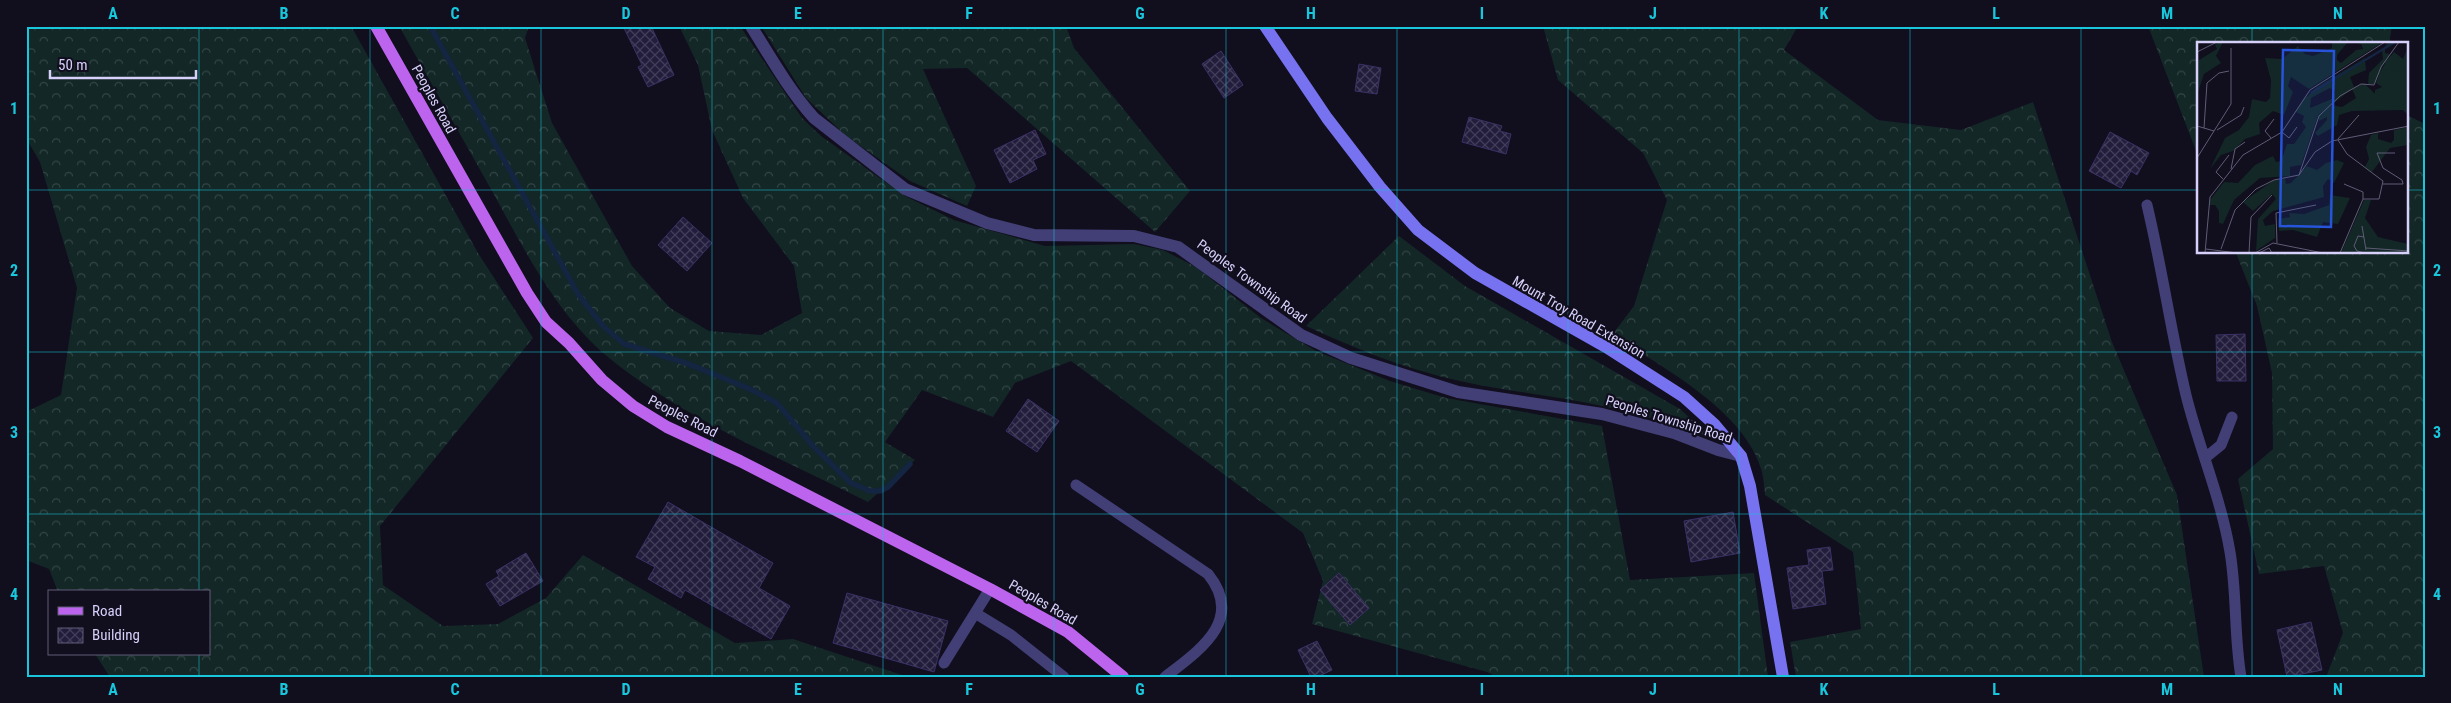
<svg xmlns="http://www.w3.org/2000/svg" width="2451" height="703" viewBox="0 0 2451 703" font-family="'Roboto Condensed',sans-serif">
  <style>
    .forest { fill: url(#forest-crowns) }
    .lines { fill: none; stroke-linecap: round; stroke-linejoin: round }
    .stream { stroke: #142542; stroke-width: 5.5 }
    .building { fill: url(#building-cross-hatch); stroke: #3c3166 }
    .lane { stroke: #423f77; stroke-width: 11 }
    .street { stroke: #423f77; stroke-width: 12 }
    .secondary { stroke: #7772ef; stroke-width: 12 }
    .primary { stroke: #bc64ed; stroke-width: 12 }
    .grid { fill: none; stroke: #19c7dd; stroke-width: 1; stroke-opacity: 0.55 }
    .labels { text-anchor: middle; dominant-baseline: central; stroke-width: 4.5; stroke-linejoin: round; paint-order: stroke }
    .street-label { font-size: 14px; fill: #d6d0fa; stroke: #110e1e }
    .inset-river { fill: none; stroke: #142542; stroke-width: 2.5 }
    .inset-road { fill: none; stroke: #605c76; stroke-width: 1 }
    .view { fill: #2654da; fill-opacity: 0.15; stroke: #2654da; stroke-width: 2.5 }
    .inset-edge { fill: none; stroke: #d6d0fa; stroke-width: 2.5 }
    .neatline { fill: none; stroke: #19c7dd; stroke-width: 2 }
    .grid-label { font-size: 16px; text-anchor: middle; font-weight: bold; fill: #19c7dd }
  </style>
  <defs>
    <pattern id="forest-crowns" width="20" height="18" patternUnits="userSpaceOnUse" patternTransform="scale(1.25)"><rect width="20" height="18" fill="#122726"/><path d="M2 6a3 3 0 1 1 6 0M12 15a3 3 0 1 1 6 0" fill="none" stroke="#344546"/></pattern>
    <pattern id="building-cross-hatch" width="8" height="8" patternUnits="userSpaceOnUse" patternTransform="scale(1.25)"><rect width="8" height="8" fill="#231d3c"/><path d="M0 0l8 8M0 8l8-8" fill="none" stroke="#423d59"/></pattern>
  </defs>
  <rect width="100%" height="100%" fill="#110e1e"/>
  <path class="forest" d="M 26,26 L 351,26 L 478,253 L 533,338 L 380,526 L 383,585 L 443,626 L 498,624 L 546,598 L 583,555 L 735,643 L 793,639 L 908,677 L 110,677 L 95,654 L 209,654 L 209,592 L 58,592 L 49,569 L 26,560 L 26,412 L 61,395 L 77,288 L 40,162 L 26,138 Z
    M 399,26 L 529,26 L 525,38 L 552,123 L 632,266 L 670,308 L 709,331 L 761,335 L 802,313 L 794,266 L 743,198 L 712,130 L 698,65 L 679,26 L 740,26 L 802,118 L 821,136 L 905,196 L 954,220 L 1045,246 L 1134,244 L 1163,250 L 1196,267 L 1261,318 L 1316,351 L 1390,381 L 1446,398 L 1602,426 L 1630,580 L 1754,573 L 1768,677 L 1497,677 L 1487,672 L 1312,624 L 1323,581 L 1303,533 L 1071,361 L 1015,383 L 993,417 L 922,390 L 885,442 L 915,460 L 868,502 C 782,459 682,418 608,357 C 556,314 524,249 492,191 C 461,136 430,81 399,26 Z
    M 761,26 L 1066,26 L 1074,48 L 1190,191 L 1155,232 L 967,68 L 923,69 L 976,186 L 967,206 L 910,181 L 845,135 L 806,98 Z
    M 1543,26 L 1798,26 L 1784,50 L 1878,120 L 1961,130 L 2033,102 L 2112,342 L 2177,495 L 2204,677 L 1796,677 L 1790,642 L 1861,629 L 1853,552 L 1765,495 C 1764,488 1764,480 1762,472 C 1746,411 1662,367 1612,335 L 1634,306 L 1667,200 L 1643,153 L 1558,80 Z
    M 2148,26 L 2392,26 L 2389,44 L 2198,44 L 2198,156 Z
    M 2407,115 L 2425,124 L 2425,677 L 2326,677 L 2343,633 L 2324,566 L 2259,574 L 2238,479 L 2273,449 L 2272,373 L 2257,306 L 2236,253 L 2407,252 Z
    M 1399,236 L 1465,286 L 1680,409 L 1712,438 C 1676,424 1640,414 1602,406 C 1555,395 1507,392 1460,381 C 1405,369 1356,349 1306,326 Z"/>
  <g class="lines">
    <path class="stream" d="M 430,26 L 578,294 L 603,326 L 624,344 L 686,363 L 750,389 L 777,403 L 813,446 L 851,483 L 870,491 L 880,491 L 888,487 L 910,464"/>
  </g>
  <path class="building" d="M 623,26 L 651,26 L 674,75 L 648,87 L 638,67 L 642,65 Z
    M 1221,51 L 1243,85 L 1224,98 L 1202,64 Z
    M 1359,64 L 1381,68 L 1377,94 L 1355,91 Z
    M 1469,117 L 1502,126 L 1500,131 L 1511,134 L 1506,154 L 1462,142 Z
    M 1035,130 L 1046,154 L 1033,160 L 1037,169 L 1010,183 L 994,150 Z
    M 2110,132 L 2149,153 L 2137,175 L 2131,171 L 2121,188 L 2089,171 Z
    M 683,217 L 712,243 L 687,271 L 658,245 Z
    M 2245,334 L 2246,381 L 2217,381 L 2216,335 Z
    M 1028,399 L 1059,421 L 1037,452 L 1006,431 Z
    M 668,502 L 773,563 L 759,588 L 790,606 L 771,639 L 685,590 L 681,598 L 648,579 L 655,567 L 636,557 Z
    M 1733,512 L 1740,553 L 1691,562 L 1684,521 Z
    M 1830,547 L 1833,570 L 1822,571 L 1826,604 L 1793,609 L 1787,568 L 1809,565 L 1807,550 Z
    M 526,553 L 543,581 L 500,606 L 486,584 L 499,576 L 496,571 Z
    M 1339,573 L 1369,608 L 1350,625 L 1320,590 Z
    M 847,593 L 948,621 L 934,672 L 833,643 Z
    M 2311,622 L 2322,670 L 2287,677 L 2277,630 Z
    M 1317,641 L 1332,670 L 1317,677 L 1311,677 L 1298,650 Z"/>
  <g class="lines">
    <path class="lane" d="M 2147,205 C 2162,268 2171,332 2186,395 C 2199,448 2221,498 2230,552 C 2237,593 2234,636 2241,677
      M 2205,458 L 2221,445 L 2232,417
      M 1076,485 L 1208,574 C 1245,620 1200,650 1165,677
      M 975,613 L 1011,635 L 1064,677
      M 944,663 L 990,589"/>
    <path class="street" d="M 751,26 C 771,58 789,90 814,118 L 905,189 L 987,223 L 1034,235 L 1134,236 L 1178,247 L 1301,335 L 1351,358 L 1458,392 L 1602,414 L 1674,433 L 1718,450 L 1741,456"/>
    <path class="secondary" d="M 1265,26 L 1327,118 L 1380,187 L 1418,230 L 1475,273 L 1606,347 L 1684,397 L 1715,425 L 1741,456 L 1750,486 L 1783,677"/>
    <path class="primary" d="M 376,26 L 527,293 L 546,322 L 569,343 L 602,380 L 633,406 L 667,427 L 740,461 L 990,589 L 1068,632 L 1123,677"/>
  </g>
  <path class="grid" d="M 199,26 L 199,592M 370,26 L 370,677M 541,26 L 541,677M 712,26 L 712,677M 883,26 L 883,677M 1054,26 L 1054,677M 1226,26 L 1226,677M 1397,26 L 1397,677M 1568,26 L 1568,677M 1739,26 L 1739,677M 1910,26 L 1910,677M 2081,26 L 2081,677M 2252,26 L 2252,44M 26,190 L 2198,190M 2407,190 L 2425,190M 2252,252 L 2252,677M 26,352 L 2425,352M 26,514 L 2425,514M 199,654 L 199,677"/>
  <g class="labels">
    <g class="street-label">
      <text transform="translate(434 99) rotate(61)">Peoples Road</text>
      <text transform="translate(1252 281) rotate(36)">Peoples Township Road</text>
      <text transform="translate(1579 317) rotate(30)">Mount Troy Road Extension</text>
      <text transform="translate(683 416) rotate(27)">Peoples Road</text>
      <text transform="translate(1669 419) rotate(17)">Peoples Township Road</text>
      <text transform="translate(1043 602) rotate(30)">Peoples Road</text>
    </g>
  </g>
  <g transform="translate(2197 42)">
    <rect width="211" height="211" fill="#110e1e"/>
    <path d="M 22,0 L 26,0 L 19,14 L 24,21 L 7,32 L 0,53 L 0,16 L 2,18 L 20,7 L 18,3 ZM 135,0 L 151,0 L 140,13 L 140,18 L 144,21 L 159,8 L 166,7 L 164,2 L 155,0 L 186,0 L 112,47 L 94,35 L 91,44 L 96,50 L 87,73 L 76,69 L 62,81 L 63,92 L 48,97 L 36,109 L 24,113 L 13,127 L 28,96 L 42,88 L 52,75 L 55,57 L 69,60 L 73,56 L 74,38 L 68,16 L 85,17 L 101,4 L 108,12 L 116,14 L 135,6 ZM 191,0 L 198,0 L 188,6 L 188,11 L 193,12 L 177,42 L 171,42 L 172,31 L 186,17 L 185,9 ZM 211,5 L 211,73 L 206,68 L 155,69 L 142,73 L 140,83 L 121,94 L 118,91 L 130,78 L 130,75 L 122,79 L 122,74 L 134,63 L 145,65 L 159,56 L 155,47 L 167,41 L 178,52 L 178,48 L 185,45 L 179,41 L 186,23 L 197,10 L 206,17 ZM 168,16 L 169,28 L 153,35 L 157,45 L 121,74 L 104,123 L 93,125 L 93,134 L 63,136 L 37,158 L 26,182 L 22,181 L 22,169 L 18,163 L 13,163 L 13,158 L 27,140 L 41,141 L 58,123 L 76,114 L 79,120 L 84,119 L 90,102 L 97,102 L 109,85 L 105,80 L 107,74 L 99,70 L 106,58 L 120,45 ZM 133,46 L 138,49 L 137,56 L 113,66 L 114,56 ZM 211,83 L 211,103 L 193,106 L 175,130 L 168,125 L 172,117 L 169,105 L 174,93 L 181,91 L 181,97 L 194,101 ZM 140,118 L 147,121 L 137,141 L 131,137 L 126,144 L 127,155 L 76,169 L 66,178 L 68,184 L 78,182 L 78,196 L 59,209 L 61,177 L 79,157 L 75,152 L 56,169 L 46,160 L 77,138 L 88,137 L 89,142 L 94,141 L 110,124 L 120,128 L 129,121 ZM 133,153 L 153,156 L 141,182 L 126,180 L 120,195 L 96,188 L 82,189 L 81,177 L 93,175 L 92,171 L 107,172 L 132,163 Z" fill="#122726" fill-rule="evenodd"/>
    <path d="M 167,158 L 174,158 L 168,176 L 181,195 L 211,202 L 211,211 L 144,211 Z" fill="#122726"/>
    <path d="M 211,28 L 211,62 L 174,69 L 196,29 ZM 211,85 L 211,99 L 197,103 L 197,88 Z" fill="#122726"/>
    <path class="inset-river" d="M 114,51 L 198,0"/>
    <path class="inset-road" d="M 0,10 L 20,0M 0,84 L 17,89M 7,86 L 10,41 L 22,31 L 32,29M 20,88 L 44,73 L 47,65M 85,90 L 92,96 L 100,85M 74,96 L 68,89 L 77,77M 141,97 L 162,73M 141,98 L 150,112 L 186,139 L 182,157 L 166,157M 0,116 L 34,62 L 34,6M 34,127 L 38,107 L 48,100M 102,133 L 122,74 L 143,54 L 164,42 L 177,43 L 184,25 L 202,0M 26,137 L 19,130 L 32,113M 147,142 L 166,150 L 166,157M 186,142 L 206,142 L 205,138 L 186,126 L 180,111 L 198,111M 165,184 L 169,208M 167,195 L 161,194 L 157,204 L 160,209 L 168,211M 80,201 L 79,171 L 119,163M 169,206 L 212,209M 9,207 L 40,211M 24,207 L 38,168 L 59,147 L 77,138 L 102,133 L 118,110 L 135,99 L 212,84M 8,211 L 13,155 L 46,113 L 85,90 L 113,48 L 188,0M 52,211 L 54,175 L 75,153M 58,211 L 76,201 L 126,211M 62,211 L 72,206 L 75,211M 143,211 L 166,157"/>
    <path class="view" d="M 86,8 L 137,9 L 134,185 L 83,184 Z"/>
    <rect width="211" height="211" class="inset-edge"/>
  </g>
  <rect width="2451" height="703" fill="none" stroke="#110e1e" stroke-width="55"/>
  <rect x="48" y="590" width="162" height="65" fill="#110e1e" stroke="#605c76"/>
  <rect x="58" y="607" width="25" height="8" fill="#bc64ed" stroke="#605c76"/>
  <text x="92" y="616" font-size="15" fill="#d6d0fa">Road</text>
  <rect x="58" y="628" width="25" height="15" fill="url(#building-cross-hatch)" stroke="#605c76"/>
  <text x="92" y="640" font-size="15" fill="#d6d0fa">Building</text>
  <path d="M50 70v8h146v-8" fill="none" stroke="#d6d0fa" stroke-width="2.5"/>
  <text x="58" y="70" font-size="15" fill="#d6d0fa" stroke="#110e1e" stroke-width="4" paint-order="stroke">50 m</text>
  <rect x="28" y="28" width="2396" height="648" class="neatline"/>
  <g class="grid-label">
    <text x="113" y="19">A</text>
    <text x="284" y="19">B</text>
    <text x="455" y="19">C</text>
    <text x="626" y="19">D</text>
    <text x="798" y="19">E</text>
    <text x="969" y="19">F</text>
    <text x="1140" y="19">G</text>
    <text x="1311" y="19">H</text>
    <text x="1482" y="19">I</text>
    <text x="1653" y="19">J</text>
    <text x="1824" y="19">K</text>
    <text x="1996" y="19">L</text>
    <text x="2167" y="19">M</text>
    <text x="2338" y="19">N</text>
    <text x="14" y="114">1</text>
    <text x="2437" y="114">1</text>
    <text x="14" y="276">2</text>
    <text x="2437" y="276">2</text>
    <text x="14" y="438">3</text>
    <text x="2437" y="438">3</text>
    <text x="14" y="600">4</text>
    <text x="2437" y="600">4</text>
    <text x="113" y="695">A</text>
    <text x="284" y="695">B</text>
    <text x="455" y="695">C</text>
    <text x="626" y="695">D</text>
    <text x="798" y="695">E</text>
    <text x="969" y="695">F</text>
    <text x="1140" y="695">G</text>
    <text x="1311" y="695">H</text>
    <text x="1482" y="695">I</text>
    <text x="1653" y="695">J</text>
    <text x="1824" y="695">K</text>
    <text x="1996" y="695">L</text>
    <text x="2167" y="695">M</text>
    <text x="2338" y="695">N</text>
  </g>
</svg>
